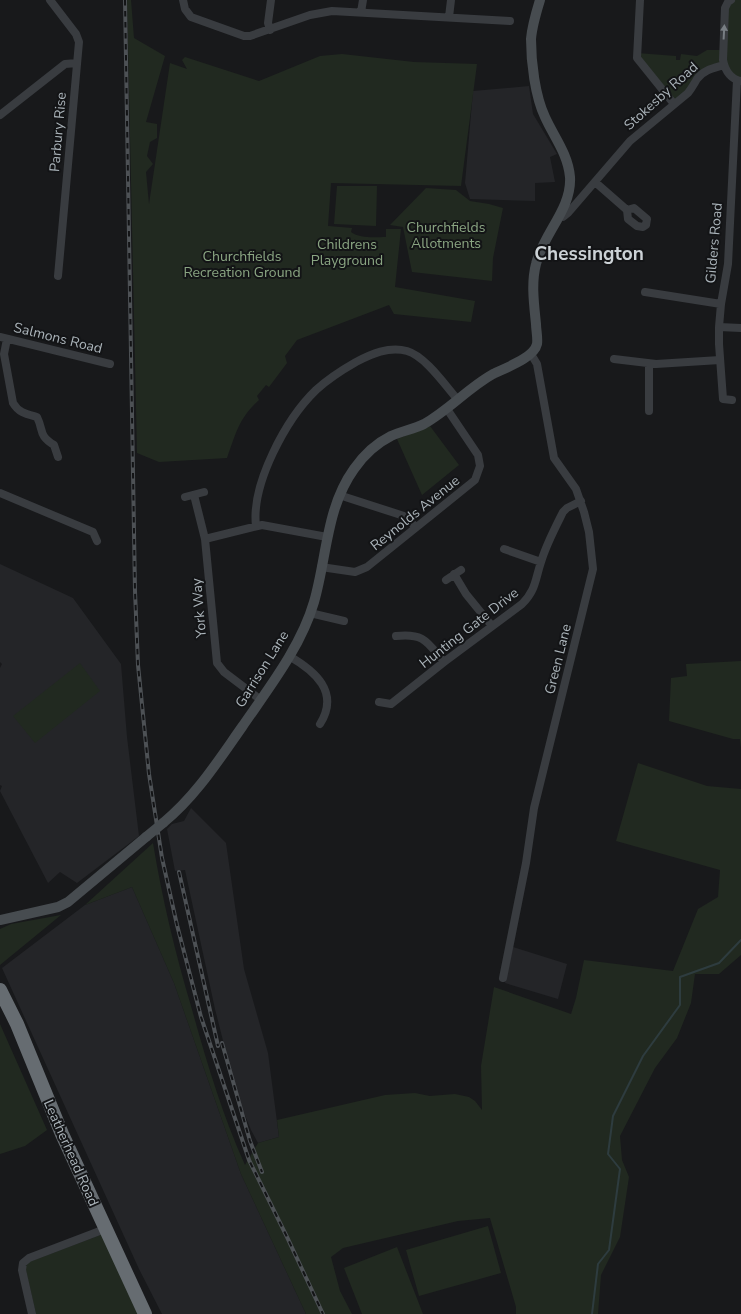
<svg xmlns="http://www.w3.org/2000/svg" width="741" height="1314" viewBox="0 0 741 1314" font-family="'Nunito Sans',sans-serif">
  <style>
    .built { fill: #242528 }
    .green { fill: #212920 }
    .lines { fill: none; stroke-linecap: round; stroke-linejoin: round }
    .stream { stroke: #2e3c3f; stroke-width: 2 }
    .street { stroke: #393c40; stroke-width: 8 }
    .secondary { stroke: #474c50; stroke-width: 10 }
    .highway { stroke: #666c71; stroke-width: 14 }
    .rail-casing { stroke: #4d5155; stroke-width: 4 }
    .rail { stroke: #131416; stroke-width: 2; stroke-dasharray: 5.5; stroke-linecap: butt }
    .secondary-bridge { stroke: #474c50; stroke-width: 10 }
    .oneway { fill: #787e83 }
    .labels { text-anchor: middle; dominant-baseline: central; stroke-width: 4; stroke-linejoin: round; paint-order: stroke }
    .street-label { font-size: 14px; fill: #abb4ba; stroke: #131416 }
    .park-label { font-size: 14px; fill: #8aa582; stroke: #131416 }
    .district-label { font-size: 19px; font-weight: bold; fill: #ccd2d6; stroke: #131416 }
  </style>
  <rect width="100%" height="100%" fill="#18191b"/>
  <path class="built" d="M 529,86 L 533,114 L 557,154 L 550,157 L 555,182 L 535,183 L 535,201 L 470,199 L 465,183 L 473,91 Z
    M 0,564 L 73,598 L 121,664 L 127,737 L 139,836 L 77,883 L 60,872 L 48,883 L 0,791 L 2,786 L 0,785 L 0,668 L 2,664 L 0,662 Z
    M 191,808 L 226,843 L 244,969 L 268,1053 L 279,1137 L 258,1143 L 251,1130 L 237,1096 L 215,1009 L 185,870 L 175,871 L 167,829 L 172,824 L 184,821 Z
    M 132,887 L 174,983 L 241,1174 L 306,1314 L 162,1314 L 139,1269 L 2,968 L 85,905 Z
    M 513,947 L 567,964 L 558,999 L 505,983 Z"/>
  <path class="green" d="M 127,0 L 131,0 L 134,38 L 165,56 L 146,122 L 157,124 L 157,138 L 150,142 L 147,156 L 153,164 L 146,172 L 149,204 L 170,63 L 187,69 L 182,60 L 185,57 L 259,81 L 320,56 L 342,54 L 414,62 L 477,64 L 461,186 L 331,183 L 328,226 L 352,228 L 351,232 C 360,239 376,237 386,237 L 386,229 L 401,229 L 395,287 L 475,301 L 471,322 L 394,314 L 389,305 L 297,340 L 285,356 L 287,363 L 269,387 L 266,385 L 257,396 L 259,400 C 239,418 236,433 227,458 L 159,462 L 137,453 Z
    M 731,0 L 741,0 L 741,81 L 724,65 L 708,70 L 674,104 L 637,53 L 676,56 L 676,60 L 680,60 L 681,54 L 697,56 L 707,50 L 723,50 L 725,8 Z
    M 337,186 L 377,186 L 376,226 L 334,224 Z
    M 426,188 L 456,190 L 470,201 L 489,204 L 503,208 L 493,258 L 492,281 L 412,272 L 403,227 L 390,225 Z
    M 430,426 L 459,465 L 422,495 L 397,439 Z
    M 741,661 L 741,748 L 740,739 L 733,739 L 669,721 L 671,678 L 687,676 L 686,664 Z
    M 80,663 L 100,691 L 35,743 L 13,716 Z
    M 638,763 L 707,786 L 741,789 L 741,955 L 719,974 L 695,974 L 691,1003 L 677,1038 L 655,1068 L 620,1136 L 622,1160 L 629,1177 L 620,1237 L 601,1275 L 598,1314 L 516,1314 L 516,1307 L 490,1218 L 458,1221 L 343,1248 L 331,1257 L 340,1291 L 352,1314 L 306,1314 L 241,1174 L 174,983 L 132,887 L 85,905 L 153,843 C 162,898 175,952 191,1006 C 206,1060 222,1114 245,1165 L 258,1143 L 279,1137 L 277,1120 L 385,1095 L 415,1093 L 430,1096 L 455,1094 L 469,1097 L 475,1101 L 482,1110 L 481,1066 L 494,987 L 571,1014 L 576,998 L 584,960 L 673,971 L 698,909 L 718,897 L 720,870 L 616,841 Z
    M 61,915 L 0,965 L 0,929 L 11,924 Z
    M 0,1024 L 47,1130 L 25,1146 L 0,1154 Z
    M 488,1226 L 501,1273 L 419,1296 L 406,1250 Z
    M 103,1234 L 140,1314 L 36,1314 L 25,1267 L 29,1262 Z
    M 397,1247 L 423,1314 L 362,1314 L 344,1268 Z"/>
  <g class="lines">
    <path class="stream" d="M 592,1314 L 598,1264 L 609,1250 L 620,1169 L 608,1154 L 613,1116 L 643,1056 L 680,1005 L 680,977 L 719,963 L 741,940"/>
    <path class="street" d="M 50,0 L 76,34 L 79,42 L 58,276
      M 183,0 L 185,9 L 191,17 L 244,36 L 250,36 L 310,15 L 332,11 L 510,21
      M 640,0 L 637,58 L 674,104
      M 731,0 L 728,2 L 725,8 L 723,60 C 725,70 730,79 741,81
      M 361,12 L 363,0
      M 449,17 L 451,0
      M 270,30 L 268,23 L 271,0
      M 0,115 L 65,64 L 77,63
      M 595,182 L 627,210
      M 634,208 L 647,219 L 646,225 L 643,227 L 637,226 L 628,219 L 627,210 Z
      M 559,215 L 563,217 L 568,213 L 630,141 L 688,93 C 692,88 694,84 697,79 C 703,70 714,68 724,65
      M 645,292 L 721,304
      M 719,327 L 741,328
      M 0,337 L 110,364
      M 7,339 L 4,354 L 13,403 C 19,413 26,414 37,417 C 44,431 38,435 54,445 L 58,457
      M 614,359 L 656,364 L 720,360
      M 649,364 L 649,411
      M 732,400 L 723,399 L 719,344 L 719,327 L 721,304 L 728,264 L 737,80
      M 0,493 L 93,532 L 97,541
      M 194,495 L 205,539 L 217,663 L 224,672 L 261,700
      M 339,495 L 404,516 L 416,527
      M 185,497 L 204,492
      M 256,526 C 251,484 286,419 316,390 C 328,379 342,370 356,362 C 371,354 389,346 407,351 C 425,356 445,385 458,400
      M 205,539 L 262,525 L 327,537
      M 504,549 L 541,562
      M 321,567 L 355,572 L 367,567 L 475,480 L 480,466 L 478,455 L 447,409
      M 454,574 L 466,594 L 492,626
      M 446,580 L 461,570
      M 310,613 L 344,621
      M 396,636 C 425,633 427,642 444,662
      M 289,656 C 315,671 340,692 320,724
      M 379,702 L 391,704 L 444,662 L 522,604 C 536,590 535,580 541,562 C 546,545 555,528 563,512 L 567,508 L 581,501
      M 503,978 L 526,863 L 534,808 L 593,569 L 589,532 L 584,512 L 576,489 L 554,458 L 537,364 L 531,354
      M 32,1314 L 22,1270 L 23,1263 L 29,1258 L 105,1229"/>
    <path class="secondary" d="M 163,823 C 196,796 218,761 242,727 C 268,689 301,647 314,602 C 327,557 326,508 354,469 C 363,456 377,443 391,436 C 402,431 414,429 424,424 C 449,410 468,388 493,374 C 505,368 534,358 537,344 C 538,338 536,330 536,324 C 534,304 531,283 536,264 C 543,234 572,209 570,177 C 568,154 554,137 545,117 C 535,96 531,62 531,39 C 532,26 536,13 540,0
      M 0,920 L 58,907 L 68,902 L 146,837"/>
    <path class="highway" d="M 0,990 L 17,1024 L 62,1134 L 145,1314"/>
    <defs>
      <path id="rail" d="M 125,0 L 135,591 L 138,665 L 149,774 L 162,858 L 177,925 L 201,1017 L 249,1160 L 287,1237 L 323,1314
        M 179,872 L 218,1046
        M 222,1043 L 250,1141 L 262,1172"/>
    </defs>
    <use href="#rail" class="rail-casing"/>
    <use href="#rail" class="rail"/>
    <path class="secondary-bridge" d="M 146,837 L 163,823"/>
  </g>
  <defs><path id="oneway-solid" d="M-6-.8H1V-3.2L6.5 0L1 3.2V.8H-6Z" transform="scale(1.25)"/></defs>
  <use class="oneway" href="#oneway-solid" transform="translate(724 32) rotate(-87)"/>
  <g class="labels">
    <g class="street-label">
      <text transform="translate(661 96) rotate(-42)">Stokesby Road</text>
      <text transform="translate(58 132) rotate(-85)">Parbury Rise</text>
      <text transform="translate(714 243) rotate(-85)">Gilders Road</text>
      <text transform="translate(58 338) rotate(14)">Salmons Road</text>
      <text transform="translate(415 513) rotate(-39)">Reynolds Avenue</text>
      <text transform="translate(199 608) rotate(-95)">York Way</text>
      <text transform="translate(469 628) rotate(-38)">Hunting Gate Drive</text>
      <text transform="translate(558 659) rotate(-76)">Green Lane</text>
      <text transform="translate(262 669) rotate(-58)">Garrison Lane</text>
      <text transform="translate(71 1153) rotate(66)">Leatherhead Road</text>
    </g>
    <g class="park-label">
      <text x="446" y="227">Churchfields<tspan x="446" dy="16">Allotments</tspan></text>
      <text x="347" y="244">Childrens<tspan x="347" dy="16">Playground</tspan></text>
      <text x="242" y="256">Churchfields<tspan x="242" dy="16">Recreation Ground</tspan></text>
    </g>
    <g class="district-label">
      <text x="589" y="254">Chessington</text>
    </g>
  </g>
</svg>
